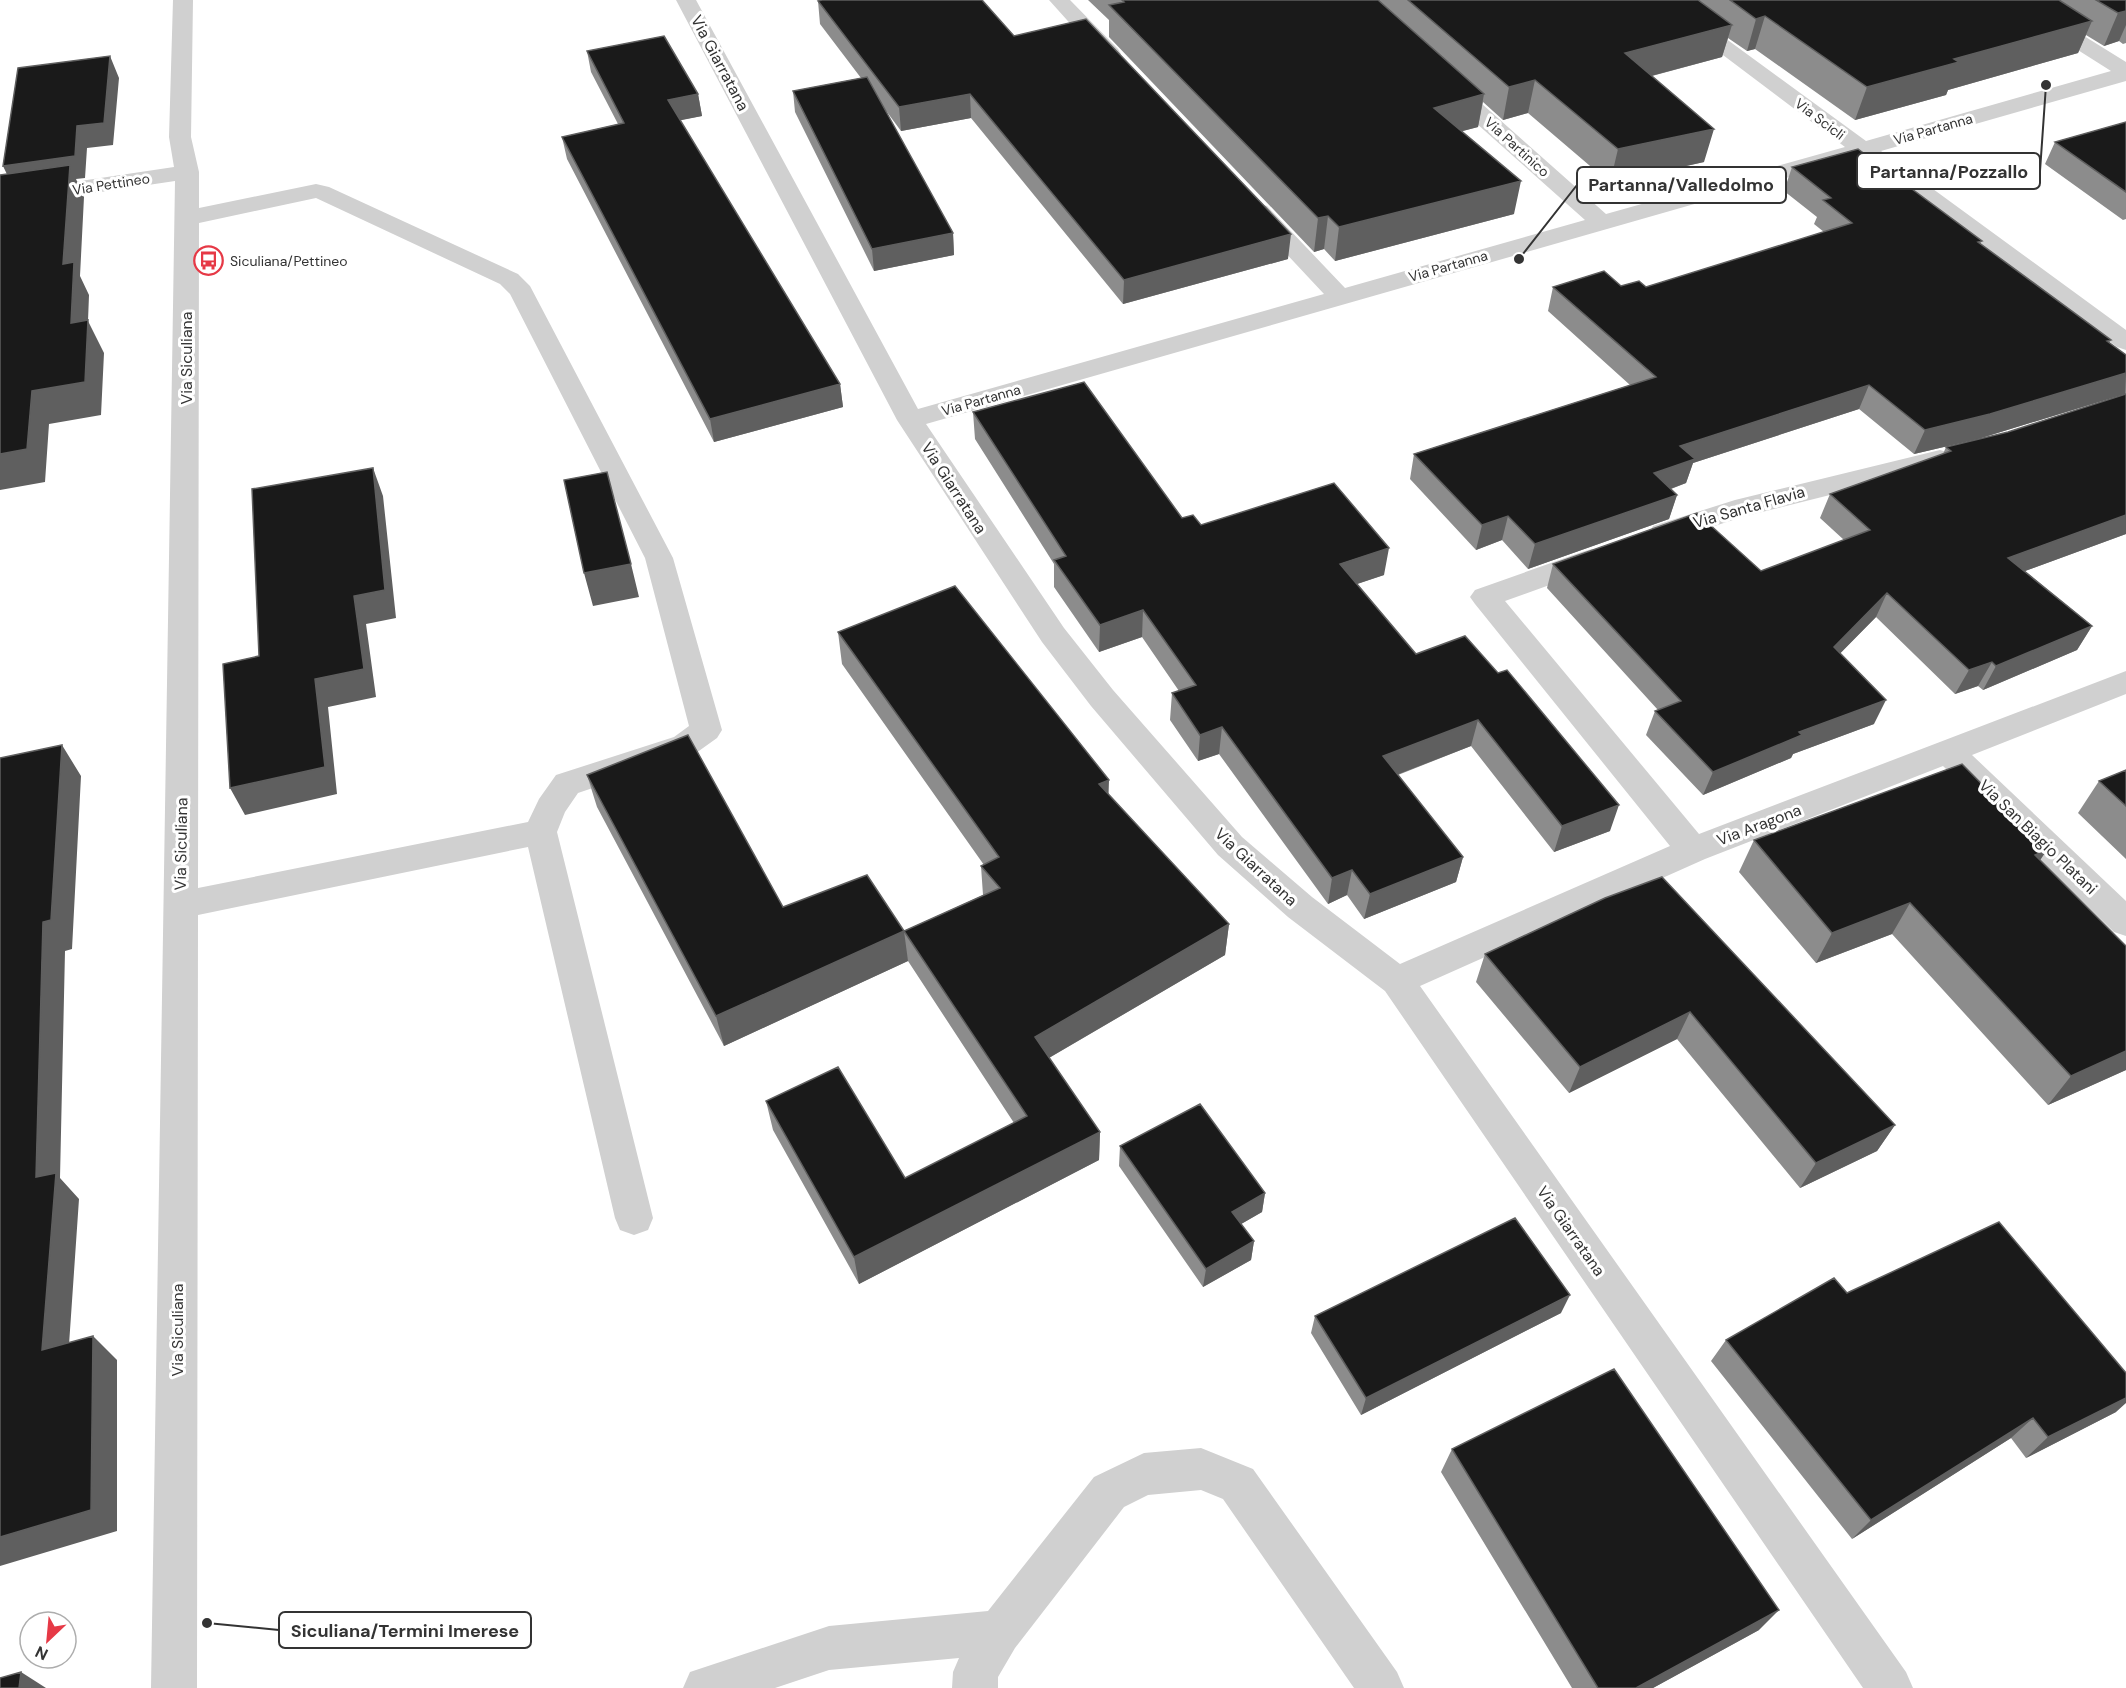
<svg xmlns="http://www.w3.org/2000/svg" width="2126" height="1688" viewBox="0 0 2126 1688" font-family="'DM Sans',sans-serif">
  <style>
    .lines { fill: none; stroke-linecap: round; stroke-linejoin: round }
    .minor { fill: #d0d0d0; fill-rule: evenodd }
    .wall { fill: #8c8c8c }
    .shaded-wall { fill: #5f5f5f }
    .building { fill: #1a1a1a; stroke: #5f5f5f; stroke-width: 1.5 }
    .labels { text-anchor: middle; dominant-baseline: central; stroke-width: 6; stroke-linejoin: round; paint-order: stroke }
    .far-street-label { font-size: 14px; fill: #333; stroke: #fff }
    .far-poi-label { font-size: 14px; fill: #333; stroke: #fff; text-anchor: start }
    .street-label { font-size: 16px; fill: #333; stroke: #fff }
    .leader { fill: none; stroke: #333; stroke-width: 2 }
    .callout-dot { fill: #333; stroke: #fff; stroke-width: 2 }
    .callout { fill: #fff; stroke: #333; stroke-width: 2 }
    .callout-label { font-size: 18px; text-anchor: middle; font-weight: bold; fill: #333 }
  </style>
  <rect width="100%" height="100%" fill="#fff"/>
  <g class="lines">
    <path class="minor" d="M 173,0 L 193,0 L 191,137 L 199,172 L 199,208 L 316,184 L 329,187 L 518,274 L 530,286 L 673,558 L 722,730 L 717,738 L 696,753 L 578,793 L 565,812 L 557,832 L 653,1218 L 648,1230 L 634,1235 L 620,1230 L 615,1218 L 528,847 L 198,915 L 197,1688 L 151,1688 L 175,181 L 0,207 L 0,193 L 174,167 L 169,137 ZM 316,198 L 500,284 L 510,294 L 645,558 L 689,726 L 674,737 L 556,775 L 539,799 L 528,822 L 198,888 L 199,223 Z
      M 676,0 L 696,0 L 918,409 L 1324,294 L 1251,216 L 1247,211 L 1251,206 L 1259,204 L 1267,206 L 1345,288 L 1585,220 L 1439,90 L 1436,85 L 1439,80 L 1447,78 L 1455,80 L 1606,214 L 1845,147 L 1650,0 L 1673,0 L 1866,141 L 2111,71 L 2005,4 L 2002,0 L 2026,0 L 2126,62 L 2126,81 L 1881,151 L 2126,330 L 2126,350 L 2117,347 L 1859,157 L 926,424 L 1064,628 L 1113,690 L 1242,837 L 1312,897 L 1400,964 L 1670,846 L 1475,604 L 1470,597 L 1475,590 L 1582,552 L 1592,549 L 1602,552 L 1606,559 L 1602,566 L 1505,601 L 1699,834 L 2126,671 L 2126,694 L 1972,755 L 2126,901 L 2126,936 L 2114,932 L 1943,766 L 1705,859 L 1420,986 L 1906,1672 L 1913,1688 L 1863,1688 L 1385,991 L 1288,917 L 1218,855 L 1091,706 L 1042,642 L 897,420 Z
      M 1049,0 L 1070,0 L 1118,49 L 1121,54 L 1118,59 L 1110,60 L 1102,59 Z
      M 1940,450 L 1950,453 L 1954,459 L 1950,465 L 1742,517 L 1663,543 L 1653,540 L 1649,533 L 1653,526 L 1735,500 Z
      M 1201,1448 L 1253,1469 L 1397,1672 L 1404,1688 L 1354,1688 L 1223,1499 L 1201,1490 L 1148,1495 L 1124,1507 L 1015,1648 L 998,1677 L 998,1688 L 952,1688 L 953,1672 L 959,1658 L 829,1670 L 775,1688 L 683,1688 L 690,1672 L 829,1626 L 988,1611 L 1094,1477 L 1144,1453 Z"/>
  </g>
  <path class="wall" d="M 1088,0 L 2126,0 L 2126,43 L 2123,44 L 2119,41 L 2104,46 L 2086,35 L 2078,53 L 1948,90 L 1946,95 L 1855,120 L 1755,49 L 1747,51 L 1728,38 L 1722,57 L 1652,76 L 1704,162 L 1610,183 L 1528,113 L 1503,120 L 1483,102 L 1478,127 L 1462,131 L 1514,214 L 1335,261 L 1324,249 L 1314,252 L 1109,37 L 1109,20 Z
    M 818,1 L 1014,36 L 1288,259 L 1123,304 L 971,118 L 901,131 L 884,108 L 953,233 L 954,255 L 874,271 L 795,112 L 793,91 L 861,78 L 820,24 Z
    M 587,51 L 698,94 L 702,116 L 680,120 L 840,384 L 843,407 L 714,442 L 567,159 L 562,137 L 618,124 L 591,72 Z
    M 2126,122 L 2126,219 L 2123,220 L 2045,164 L 2055,142 Z
    M 1792,167 L 1982,241 L 1980,244 L 2111,340 L 2109,343 L 2126,355 L 2126,534 L 2025,571 L 2092,626 L 2077,650 L 1983,690 L 1978,686 L 1955,694 L 1876,617 L 1840,653 L 1874,724 L 1793,754 L 1791,758 L 1703,795 L 1646,735 L 1655,711 L 1658,710 L 1547,588 L 1553,564 L 1761,571 L 1844,540 L 1820,518 L 1830,494 L 1943,454 L 1946,447 L 2008,432 L 2125,394 L 1978,439 L 1914,454 L 1859,409 L 1693,463 L 1686,483 L 1671,489 L 1677,495 L 1669,519 L 1528,569 L 1502,540 L 1476,550 L 1410,479 L 1414,454 L 1630,385 L 1548,311 L 1553,287 L 1621,286 L 1646,287 L 1824,232 L 1814,224 L 1817,217 L 1784,191 Z
    M 973,412 L 1182,518 L 1201,525 L 1384,575 L 1357,584 L 1416,654 L 1610,831 L 1554,852 L 1471,746 L 1398,775 L 1463,857 L 1456,882 L 1364,919 L 1347,895 L 1328,904 L 1219,754 L 1198,761 L 1170,720 L 1172,693 L 1179,691 L 1142,637 L 1099,652 L 1054,587 L 1054,564 L 975,439 Z
    M 838,632 L 1108,794 L 1229,924 L 1225,955 L 1049,1058 L 1100,1132 L 1099,1160 L 859,1284 L 773,1130 L 766,1101 L 905,1178 L 1014,1123 L 908,961 L 724,1046 L 597,807 L 587,775 L 783,907 L 904,931 L 983,895 L 981,866 L 984,865 L 842,664 Z
    M 2126,770 L 2126,859 L 2078,813 L 2099,781 Z
    M 1754,840 L 2040,860 L 2126,1070 L 2048,1105 L 1892,934 L 1816,963 L 1739,872 Z
    M 1605,898 L 1895,1125 L 1877,1151 L 1800,1188 L 1677,1039 L 1569,1093 L 1476,982 L 1485,954 Z
    M 1120,1146 L 1265,1193 L 1262,1212 L 1241,1224 L 1254,1241 L 1251,1260 L 1203,1287 L 1119,1166 Z
    M 1847,1293 L 2116,1412 L 2026,1458 L 2011,1438 L 1852,1539 L 1711,1361 L 1726,1340 Z
    M 1561,1313 L 1361,1415 L 1311,1333 L 1315,1316 Z
    M 1452,1449 L 1759,1630 L 1653,1688 L 1572,1688 L 1441,1472 Z"/>
  <path class="shaded-wall" d="M 2126,11 L 2126,25 L 2119,41 L 2104,46 L 2118,13 Z
    M 1765,16 L 1755,49 L 1747,51 L 1756,19 Z
    M 2092,21 L 2078,53 L 1948,90 L 1946,95 L 1855,120 L 1867,87 L 1954,59 Z
    M 1732,25 L 1722,57 L 1617,85 L 1625,53 Z
    M 110,56 L 119,78 L 113,145 L 87,148 L 85,178 L 76,179 L 84,197 L 80,276 L 89,295 L 88,321 L 104,353 L 101,415 L 49,424 L 45,482 L 0,490 L 0,454 L 32,391 L 71,323 L 14,189 L 3,166 L 77,126 Z
    M 1535,80 L 1528,113 L 1503,120 L 1509,87 Z
    M 698,94 L 702,116 L 672,122 L 668,100 Z
    M 970,94 L 971,118 L 901,131 L 899,107 Z
    M 1484,94 L 1478,127 L 1429,140 L 1434,108 Z
    M 1714,129 L 1704,162 L 1610,183 L 1618,149 Z
    M 1521,181 L 1514,214 L 1335,261 L 1339,227 Z
    M 1328,216 L 1324,249 L 1314,252 L 1318,218 Z
    M 953,233 L 954,255 L 874,271 L 872,249 Z
    M 1291,234 L 1288,259 L 1123,304 L 1124,280 Z
    M 2126,373 L 2125,394 L 1978,439 L 1914,454 L 1925,430 Z
    M 840,384 L 843,407 L 714,442 L 710,419 Z
    M 1869,385 L 1859,409 L 1693,463 L 1686,483 L 1646,498 L 1654,473 L 1680,446 Z
    M 373,468 L 383,496 L 396,618 L 366,624 L 376,697 L 328,707 L 337,794 L 245,815 L 230,788 L 315,679 L 354,596 Z
    M 1677,495 L 1669,519 L 1528,569 L 1535,544 Z
    M 2126,515 L 2126,534 L 1995,582 L 2008,558 Z
    M 1508,516 L 1502,540 L 1476,550 L 1482,525 Z
    M 1389,548 L 1384,575 L 1336,591 L 1340,564 Z
    M 631,564 L 639,597 L 593,606 L 584,573 Z
    M 1887,593 L 1876,617 L 1823,671 L 1834,647 Z
    M 1143,610 L 1142,637 L 1099,652 L 1100,625 Z
    M 2092,626 L 2077,650 L 1983,690 L 1996,666 Z
    M 1992,662 L 1978,686 L 1955,694 L 1969,670 Z
    M 1886,700 L 1874,724 L 1793,754 L 1791,758 L 1703,795 L 1713,772 L 1799,732 Z
    M 1478,720 L 1471,746 L 1378,782 L 1383,756 Z
    M 1222,727 L 1219,754 L 1198,761 L 1200,735 Z
    M 62,745 L 81,776 L 72,949 L 65,951 L 60,1178 L 79,1199 L 67,1374 L 42,1350 L 36,1177 L 43,922 Z
    M 1109,780 L 1108,811 L 1099,784 Z
    M 1619,805 L 1610,831 L 1554,852 L 1562,826 Z
    M 2047,850 L 2026,881 L 2035,855 Z
    M 1463,857 L 1456,882 L 1364,919 L 1370,894 Z
    M 1352,870 L 1347,895 L 1328,904 L 1332,878 Z
    M 1910,903 L 1892,934 L 1816,963 L 1832,933 Z
    M 1229,924 L 1225,955 L 1035,1066 L 1035,1037 Z
    M 904,931 L 908,961 L 724,1046 L 716,1016 Z
    M 1690,1012 L 1677,1039 L 1569,1093 L 1580,1067 Z
    M 2126,1051 L 2126,1070 L 2048,1105 L 2071,1076 Z
    M 1895,1125 L 1877,1151 L 1800,1188 L 1816,1163 Z
    M 1100,1132 L 1099,1160 L 859,1284 L 854,1257 Z
    M 1265,1193 L 1262,1212 L 1229,1231 L 1232,1212 Z
    M 1254,1241 L 1251,1260 L 1203,1287 L 1206,1269 Z
    M 1570,1295 L 1561,1313 L 1361,1415 L 1366,1398 Z
    M 93,1336 L 117,1360 L 117,1531 L 0,1566 L 0,1537 Z
    M 2126,1398 L 2126,1403 L 2116,1412 L 2026,1458 L 2048,1437 Z
    M 2033,1418 L 2011,1438 L 1852,1539 L 1871,1520 Z
    M 1779,1610 L 1759,1630 L 1653,1688 L 1636,1688 Z
    M 21,1672 L 46,1688 L 19,1688 Z"/>
  <path class="building" d="M 822,0 L 982,0 L 1014,36 L 1086,19 L 1291,234 L 1124,280 L 970,94 L 899,107 L 818,1 Z
    M 1122,0 L 1378,0 L 1484,94 L 1434,108 L 1521,181 L 1339,227 L 1328,216 L 1318,218 L 1109,5 L 1124,2 Z
    M 1408,0 L 1698,0 L 1732,25 L 1625,53 L 1714,129 L 1618,149 L 1535,80 L 1509,87 Z
    M 1730,0 L 2059,0 L 2092,21 L 1954,59 L 1959,62 L 1867,87 L 1765,16 L 1756,19 Z
    M 2096,0 L 2126,0 L 2126,11 L 2118,13 Z
    M 664,36 L 698,94 L 668,100 L 840,384 L 710,419 L 562,137 L 624,123 L 587,51 Z
    M 110,56 L 104,123 L 77,126 L 75,156 L 3,166 L 18,68 Z
    M 867,77 L 953,233 L 872,249 L 793,91 Z
    M 2126,122 L 2126,192 L 2055,142 Z
    M 1858,149 L 1982,241 L 1978,242 L 2111,340 L 2107,341 L 2126,355 L 2126,373 L 1990,414 L 1925,430 L 1869,385 L 1680,446 L 1695,459 L 1654,473 L 1677,495 L 1535,544 L 1508,516 L 1482,525 L 1414,454 L 1656,377 L 1553,287 L 1604,271 L 1621,286 L 1639,281 L 1646,287 L 1852,223 L 1823,200 L 1831,198 L 1792,167 Z
    M 70,165 L 63,264 L 74,262 L 71,323 L 88,320 L 85,382 L 32,391 L 27,449 L 0,454 L 0,175 Z
    M 1084,382 L 1182,518 L 1193,515 L 1201,525 L 1334,483 L 1389,548 L 1340,564 L 1416,654 L 1465,636 L 1498,673 L 1507,670 L 1619,805 L 1562,826 L 1478,720 L 1383,756 L 1463,857 L 1370,894 L 1352,870 L 1332,878 L 1222,727 L 1200,735 L 1172,693 L 1196,685 L 1143,610 L 1100,625 L 1054,560 L 1066,556 L 973,412 Z
    M 2126,394 L 2126,515 L 2008,558 L 2092,626 L 1996,666 L 1992,662 L 1969,670 L 1887,593 L 1834,647 L 1886,700 L 1799,732 L 1802,735 L 1713,772 L 1655,711 L 1681,701 L 1553,564 L 1697,513 L 1761,571 L 1870,530 L 1830,494 L 1951,451 L 1946,447 L 2008,432 Z
    M 373,468 L 385,590 L 354,596 L 364,669 L 315,679 L 325,767 L 230,788 L 223,664 L 259,656 L 252,489 Z
    M 607,472 L 631,564 L 584,573 L 564,480 Z
    M 955,586 L 1109,780 L 1099,784 L 1229,924 L 1035,1037 L 1100,1132 L 854,1257 L 766,1101 L 838,1067 L 905,1178 L 1027,1116 L 904,931 L 1000,888 L 981,866 L 999,857 L 838,632 Z
    M 688,735 L 783,907 L 867,875 L 904,931 L 716,1016 L 587,775 Z
    M 62,745 L 51,920 L 43,922 L 36,1177 L 56,1173 L 42,1350 L 93,1336 L 91,1510 L 0,1537 L 0,758 Z
    M 1962,764 L 2047,850 L 2035,855 L 2126,946 L 2126,1051 L 2071,1076 L 1910,903 L 1832,933 L 1754,840 Z
    M 2126,770 L 2126,806 L 2099,781 Z
    M 1662,877 L 1895,1125 L 1816,1163 L 1690,1012 L 1580,1067 L 1485,954 L 1605,898 Z
    M 1200,1104 L 1265,1193 L 1232,1212 L 1254,1241 L 1206,1269 L 1120,1146 Z
    M 1515,1218 L 1570,1295 L 1366,1398 L 1315,1316 Z
    M 1999,1222 L 2126,1373 L 2126,1398 L 2048,1437 L 2033,1418 L 1871,1520 L 1726,1340 L 1834,1278 L 1847,1293 Z
    M 1614,1369 L 1779,1610 L 1636,1688 L 1598,1688 L 1452,1449 Z
    M 21,1672 L 19,1688 L 0,1688 L 0,1678 Z"/>
  <defs>
    <symbol id="bus-ring" viewBox="-11 -11 22 22"><circle r="9.5" fill="#fff" stroke="#e63946" stroke-width="1.5"/><path d="M-5-6H5V4H4V6H2V4H-2V6H-4V4H-5ZM-3.5-4V0h7V-4ZM-3.5 1.2v1.5H-2V1.2ZM2 1.2v1.5H3.5V1.2Z" fill="#e63946"/></symbol>
  </defs>
  <g fill-rule="evenodd">
    <use href="#bus-ring" x="192" y="244" width="33" height="33"/>
  </g>
  <g class="labels">
    <g class="far-street-label">
      <text transform="translate(1820 119) rotate(37)">Via Scicli</text>
      <text transform="translate(1933 129) rotate(-16)">Via Partanna</text>
      <text transform="translate(1517 147) rotate(42)">Via Partinico</text>
      <text transform="translate(111 184) rotate(-9)">Via Pettineo</text>
      <text transform="translate(1448 266) rotate(-16)">Via Partanna</text>
      <text transform="translate(981 400) rotate(-16)">Via Partanna</text>
    </g>
    <g class="far-poi-label">
      <text x="230" y="261">Siculiana/Pettineo</text>
    </g>
    <g class="street-label">
      <text transform="translate(720 63) rotate(62)">Via Giarratana</text>
      <text transform="translate(186 358) rotate(-90)">Via Siculiana</text>
      <text transform="translate(954 488) rotate(57)">Via Giarratana</text>
      <text transform="translate(1749 507) rotate(-16)">Via Santa Flavia</text>
      <text transform="translate(1759 825) rotate(-21)">Via Aragona</text>
      <text transform="translate(2038 837) rotate(44)">Via San Biagio Platani</text>
      <text transform="translate(181 844) rotate(-89)">Via Siculiana</text>
      <text transform="translate(1256 867) rotate(43)">Via Giarratana</text>
      <text transform="translate(1571 1231) rotate(55)">Via Giarratana</text>
      <text transform="translate(177 1330) rotate(-90)">Via Siculiana</text>
    </g>
  </g>
  <path class="leader" d="M2046 85L2040 171M1519 259L1577 185M207 1623L279 1630"/>
  <g class="callout-dot">
    <circle cx="2046" cy="85" r="6"/>
    <circle cx="1519" cy="259" r="6"/>
    <circle cx="207" cy="1623" r="6"/>
  </g>
  <g class="callout">
    <rect x="1857" y="153" width="183" height="36" rx="6"/>
    <rect x="1577" y="167" width="209" height="36" rx="6"/>
    <rect x="279" y="1612" width="252" height="36" rx="6"/>
  </g>
  <g class="callout-label">
    <text x="1949" y="178">Partanna/Pozzallo</text>
    <text x="1681" y="191">Partanna/Valledolmo</text>
    <text x="405" y="1637">Siculiana/Termini Imerese</text>
  </g>
  <g transform="translate(48 1640) rotate(206)"><circle r="28" fill="#ffffff" stroke="#adadad" stroke-width="1.5"/>
  <path d="M0-4.5L10 22L0 15L-10 22Z" fill="#e63946"/>
  <text y="-9" font-size="16" font-weight="bold" text-anchor="middle" fill="#333333">N</text>
  </g>
</svg>
